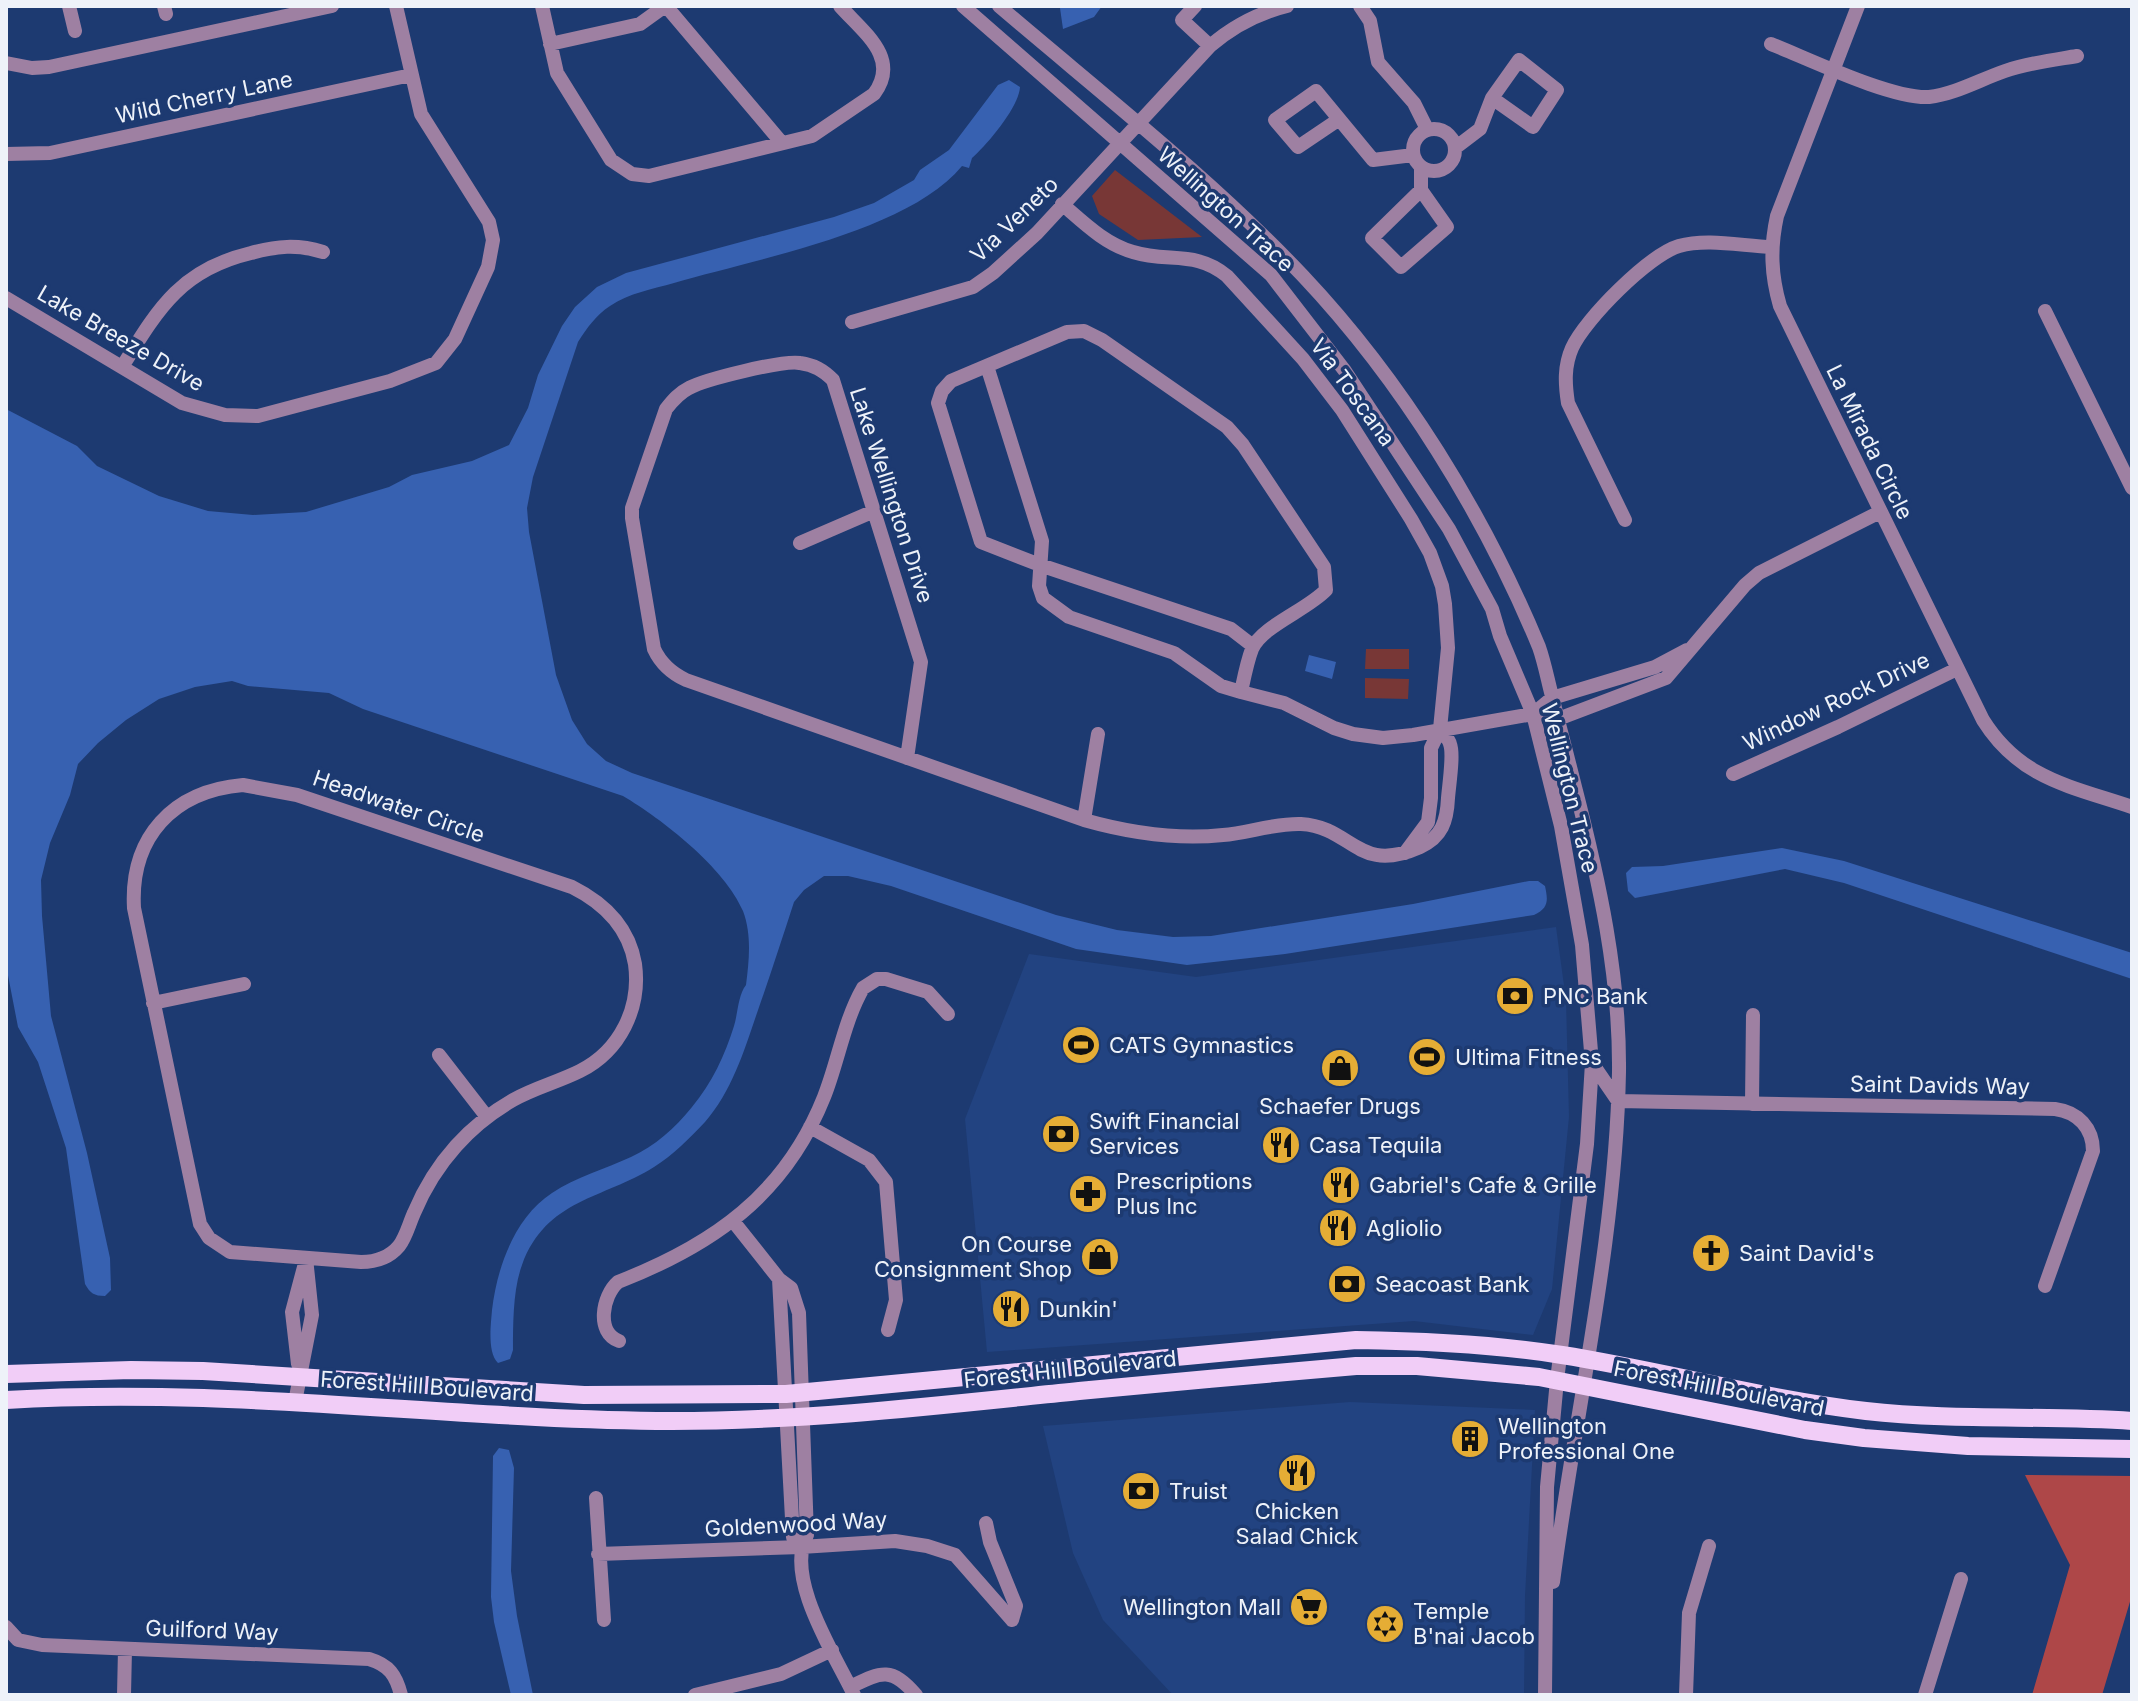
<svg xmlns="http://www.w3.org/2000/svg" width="2138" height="1701" viewBox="0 0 2138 1701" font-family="Inter,sans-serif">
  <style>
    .built { fill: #224381 }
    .green { fill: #783736 }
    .forest { fill: #ae4748 }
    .water { fill: #3761b1 }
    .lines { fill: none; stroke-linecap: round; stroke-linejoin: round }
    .minor { stroke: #9e80a2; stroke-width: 14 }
    .major { stroke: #f1cdf7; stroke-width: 18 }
    .labels { text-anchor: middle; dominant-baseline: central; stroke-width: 7; stroke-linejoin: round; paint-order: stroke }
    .street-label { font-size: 22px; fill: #eef2f9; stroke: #1d3a71 }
    .poi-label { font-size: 22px; fill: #eef2f9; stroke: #1d3a71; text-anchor: start }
  </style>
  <rect width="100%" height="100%" fill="#1d3a71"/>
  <path class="built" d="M 1556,927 L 1566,1000 L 1569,1117 L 1552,1289 L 1533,1335 L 1414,1321 L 987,1352 L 965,1119 L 1029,954 L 1196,977 Z
    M 1350,1402 L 1535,1410 L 1525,1596 L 1524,1695 L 1173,1695 L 1103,1620 L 1073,1553 L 1043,1426 Z"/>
  <path class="green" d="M 1115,170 L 1202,237 L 1138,240 L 1099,214 L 1092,196 Z
    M 1366,649 L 1409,649 L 1409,669 L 1365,669 Z
    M 1365,678 L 1409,679 L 1408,699 L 1365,698 Z"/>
  <path class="forest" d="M 2025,1475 L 2132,1476 L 2132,1595 L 2102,1695 L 2032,1695 L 2070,1565 Z"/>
  <path class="water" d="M 1062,6 L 1102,6 L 1094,17 L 1063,29 L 1060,8 Z
    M 1009,80 L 1020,87 C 1019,107 987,145 972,158 L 969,168 L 962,166 C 908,232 754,259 674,283 C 653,289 629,293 610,306 C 596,315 587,328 578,342 L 533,477 L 527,508 L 529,532 L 556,675 L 572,720 L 587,744 L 606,761 L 632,773 L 1056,915 L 1117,930 L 1173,937 L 1211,936 L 1413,904 L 1529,881 L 1538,881 L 1545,886 C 1548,900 1549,908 1534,915 L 1285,954 L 1187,965 L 1076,949 L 891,886 L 848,876 L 824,876 L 804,890 L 794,902 C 782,939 770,976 757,1013 C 744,1051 732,1091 705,1122 C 690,1138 673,1155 654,1167 C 603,1199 546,1199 522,1265 C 513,1289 513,1324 513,1350 L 510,1359 L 498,1363 C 487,1352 491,1324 492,1310 C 497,1267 515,1217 552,1193 C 576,1177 605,1169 631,1157 C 655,1146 675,1128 692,1107 C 712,1083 725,1055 734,1026 C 738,1013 738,995 746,985 C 749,961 752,935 743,911 C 725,868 662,819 623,796 L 363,709 L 329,693 L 248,686 L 232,681 L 195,687 L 159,699 L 126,720 L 98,743 L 78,764 L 70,795 L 50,843 L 41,880 L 42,916 L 51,1016 L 87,1153 L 110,1258 L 111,1290 L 105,1296 C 94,1296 90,1293 85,1284 L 66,1148 L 38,1062 L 18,1027 L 6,965 L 6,409 L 77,446 L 97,466 L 159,496 L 208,511 L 253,515 L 306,512 L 389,487 L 412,475 L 472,461 L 509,445 L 528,408 L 538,375 L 562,326 L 575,307 L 597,287 L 626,273 L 834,217 L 874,203 L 914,180 L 920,170 L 949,150 L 998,85 Z
    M 1309,655 L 1336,662 L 1332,679 L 1305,671 Z
    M 1782,848 L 1844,861 L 2132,953 L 2132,979 L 1844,883 L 1785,869 L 1635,898 L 1628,891 L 1626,873 L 1632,867 L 1663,866 Z
    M 499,1448 L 509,1450 L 514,1468 L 511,1571 L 517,1616 L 533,1695 L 511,1695 L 494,1622 L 491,1597 L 493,1456 Z"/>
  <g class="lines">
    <path class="minor" d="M 69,6 L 75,31
      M 164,6 L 166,14
      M 542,6 L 557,73 L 611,160 L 632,174 L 649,176 L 812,136 L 874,94 C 901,58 863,32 840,6
      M 666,6 L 782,143
      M 963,6 L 1271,275 L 1345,371 L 1449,529 L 1492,609 L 1500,636 L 1533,714 L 1561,826 L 1582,945 L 1592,1063 L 1587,1144 L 1557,1380 L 1547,1487 L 1545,1695
      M 999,6 C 1102,94 1210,178 1303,276 C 1402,381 1484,514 1539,647 C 1545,664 1548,682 1553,700 C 1560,729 1568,758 1575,787 C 1599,880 1620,975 1619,1072 C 1616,1241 1575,1413 1553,1582
      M 1195,6 L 1182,20 L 1210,46
      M 1360,6 L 1370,21 L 1378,62 L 1414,103 L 1427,129
      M 1858,6 L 1777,216 C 1770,248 1771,275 1780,306 L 1983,720 C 2020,779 2070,786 2132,807
      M 550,44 L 640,24 L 665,6
      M 1771,44 C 1809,59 1891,99 1929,97 C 1955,94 1979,80 2005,71 C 2028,63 2053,60 2077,56
      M 6,63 L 32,68 L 49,67 L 332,6
      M 1338,120 L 1298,147 L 1275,120 L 1316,91 L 1373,160 L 1413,155
      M1413 150a21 21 0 1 1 42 0a21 21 0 1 1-42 0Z
      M 1455,148 L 1480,129 L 1492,98 L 1519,60 L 1557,90 L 1533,127 L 1492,98
      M 6,154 L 50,153 L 411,75
      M 1421,190 L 1372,238 L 1401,267 L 1447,227 L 1421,190 L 1421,167
      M 1062,204 C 1084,223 1105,244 1133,252 C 1168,263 1196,250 1227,276 L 1303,359 L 1342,410 L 1411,519 L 1430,553 L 1442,586 L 1445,604 L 1448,648 L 1440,729 L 1431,748 L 1431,798 L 1428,822 L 1405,853
      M 6,298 L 182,403 L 225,415 L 258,416 L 390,381 L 436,363 L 455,339 L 488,267 L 493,240 L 489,222 L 421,114 L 396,6
      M 2045,311 L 2132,488
      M 852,322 L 973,287 L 993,273 L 1037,233 L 1210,46 C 1232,27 1258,13 1287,6
      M 987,366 L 1042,541 L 1039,586 L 1043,598 L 1069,617 L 1174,653 L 1221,686 L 1241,692
      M 122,367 C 158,309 180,270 251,253 C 277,246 297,244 323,252
      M 1625,520 L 1568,403 C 1565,384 1564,366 1572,348 C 1585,319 1649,255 1679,246 C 1707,238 1742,246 1772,247
      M 800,543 L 874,511
      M 1253,646 L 1231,629 L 1040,565 L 981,542 L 938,403 L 942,391 L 951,381 L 1067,332 L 1084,331 L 1102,340 L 1227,427 L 1243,445 L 1324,567 L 1326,590 C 1307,610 1262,626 1252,649 C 1247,662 1244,678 1241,692 L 1284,703 L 1334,728 L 1353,734 L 1383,738 L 1413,735 L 1533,714 L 1558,719 L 1666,678 L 1745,585 L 1759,573 L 1880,512
      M 1533,714 L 1552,698 L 1655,667 L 1687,650
      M 907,758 L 921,662 L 833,380 C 823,370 814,365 800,363 C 783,360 706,379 689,388 C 679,393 673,400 666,409 L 632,508 L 632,518 L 654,649 C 661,664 671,673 686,680 L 1084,820 C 1130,833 1176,840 1223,835 C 1248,833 1275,823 1301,824 C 1353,827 1357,875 1420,847 C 1442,837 1447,821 1448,798 C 1449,785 1454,754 1450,744 C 1449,739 1443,733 1440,729
      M 1733,774 L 1838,727 L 1957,669
      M 243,785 L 297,795 L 572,887 C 604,903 629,928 635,964 C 641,1008 620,1051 580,1071 C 558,1082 534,1088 513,1100 C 492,1112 472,1128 456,1146 C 438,1166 424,1189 414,1213 C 409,1224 406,1237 399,1246 C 389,1258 375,1262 361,1262 L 230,1252 L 209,1238 L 200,1224 L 134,908 C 130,837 173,791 243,785 Z
      M 1084,820 L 1098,734
      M 153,1003 L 244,984
      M 439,1055 L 487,1117
      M 1592,1063 L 1618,1101 L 2055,1109 C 2078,1112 2093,1128 2093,1151 L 2045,1286
      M 1752,1104 L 1753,1015
      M 810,1127 L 869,1160 L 886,1182 L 896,1300 L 888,1330
      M 733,1221 L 779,1279 L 791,1288 L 799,1313 L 807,1535 C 784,1578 835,1655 854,1695
      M 779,1279 L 793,1537 L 801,1547
      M 619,1341 C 596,1333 602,1296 618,1282 C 713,1245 785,1195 824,1097 C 838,1062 844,1021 863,988 L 877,979 L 886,979 L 928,992 L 948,1014
      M 298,1364 L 292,1312 L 304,1267
      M 295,1402 L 312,1315 L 306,1258
      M 596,1498 L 604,1620
      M 986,1523 L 990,1542 L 1016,1606 L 1012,1620
      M 598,1554 L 801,1547 L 895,1541 L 927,1546 L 955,1555 L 1012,1620
      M 6,1627 L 18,1640 L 42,1645 L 369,1659 C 389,1665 396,1675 401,1695
      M 850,1687 C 881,1672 891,1666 916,1695
      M 124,1695 L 125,1649
      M 695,1695 L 781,1674 L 832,1650
      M 1686,1695 L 1689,1613 L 1709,1546
      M 1925,1695 L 1961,1579"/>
    <path class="major" d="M 6,1374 L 131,1370 L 203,1371 L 584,1395 L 786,1394 L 1356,1340 C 1425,1341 1494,1344 1562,1355 C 1663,1371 1763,1399 1866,1411 C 1954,1421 2043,1415 2132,1421
      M 6,1400 C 229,1386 449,1420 672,1421 C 808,1421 943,1405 1079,1391 C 1171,1382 1264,1374 1356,1366 L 1417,1366 L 1539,1377 L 1805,1430 L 1864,1438 L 1968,1446 L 2132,1449"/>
  </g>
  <defs>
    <symbol id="bank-disc" viewBox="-11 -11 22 22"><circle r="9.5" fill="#e5ad35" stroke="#1d3a71"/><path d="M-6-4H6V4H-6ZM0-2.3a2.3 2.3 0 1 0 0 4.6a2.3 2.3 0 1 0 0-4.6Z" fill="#111"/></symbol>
    <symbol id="stadium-disc" viewBox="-11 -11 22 22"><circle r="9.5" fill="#e5ad35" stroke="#1d3a71"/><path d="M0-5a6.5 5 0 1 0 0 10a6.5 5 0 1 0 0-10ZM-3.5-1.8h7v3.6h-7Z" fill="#111"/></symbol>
    <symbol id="shop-disc" viewBox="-11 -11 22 22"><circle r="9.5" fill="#e5ad35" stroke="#1d3a71"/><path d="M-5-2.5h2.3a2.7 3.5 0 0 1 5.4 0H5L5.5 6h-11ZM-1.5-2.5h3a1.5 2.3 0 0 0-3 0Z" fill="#111"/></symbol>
    <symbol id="restaurant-disc" viewBox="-11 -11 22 22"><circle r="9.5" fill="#e5ad35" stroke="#1d3a71"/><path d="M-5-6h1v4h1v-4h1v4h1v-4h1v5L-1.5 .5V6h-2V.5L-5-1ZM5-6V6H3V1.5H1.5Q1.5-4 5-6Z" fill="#111"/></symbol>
    <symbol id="pharmacy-disc" viewBox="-11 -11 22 22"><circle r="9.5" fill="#e5ad35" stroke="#1d3a71"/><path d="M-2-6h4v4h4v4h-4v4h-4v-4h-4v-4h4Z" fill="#111"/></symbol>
    <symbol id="church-disc" viewBox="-11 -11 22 22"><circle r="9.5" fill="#e5ad35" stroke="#1d3a71"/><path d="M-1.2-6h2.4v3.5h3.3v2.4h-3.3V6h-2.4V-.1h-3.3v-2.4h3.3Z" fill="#111"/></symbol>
    <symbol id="building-disc" viewBox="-11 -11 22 22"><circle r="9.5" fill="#e5ad35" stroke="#1d3a71"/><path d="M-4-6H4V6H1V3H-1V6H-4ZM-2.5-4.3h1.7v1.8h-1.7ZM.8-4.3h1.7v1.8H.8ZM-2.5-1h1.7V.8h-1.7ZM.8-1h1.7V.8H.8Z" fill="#111"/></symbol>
    <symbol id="supermarket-disc" viewBox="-11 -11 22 22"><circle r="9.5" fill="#e5ad35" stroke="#1d3a71"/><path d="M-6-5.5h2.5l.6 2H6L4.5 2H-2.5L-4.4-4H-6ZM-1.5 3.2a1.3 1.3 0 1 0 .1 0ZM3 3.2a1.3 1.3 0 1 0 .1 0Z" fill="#111"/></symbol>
    <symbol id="synagogue-disc" viewBox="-11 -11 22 22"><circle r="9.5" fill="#e5ad35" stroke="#1d3a71"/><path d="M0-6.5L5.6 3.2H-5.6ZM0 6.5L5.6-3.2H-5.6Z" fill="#111"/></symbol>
  </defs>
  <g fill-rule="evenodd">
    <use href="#bank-disc" x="1493" y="974" width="44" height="44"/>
    <use href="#stadium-disc" x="1059" y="1023" width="44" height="44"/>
    <use href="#stadium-disc" x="1405" y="1035" width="44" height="44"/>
    <use href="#shop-disc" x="1318" y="1046" width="44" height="44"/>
    <use href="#bank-disc" x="1039" y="1112" width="44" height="44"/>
    <use href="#restaurant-disc" x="1259" y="1123" width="44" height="44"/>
    <use href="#restaurant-disc" x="1319" y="1163" width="44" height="44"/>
    <use href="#pharmacy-disc" x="1066" y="1172" width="44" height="44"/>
    <use href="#restaurant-disc" x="1316" y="1206" width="44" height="44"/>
    <use href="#church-disc" x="1689" y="1231" width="44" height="44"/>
    <use href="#shop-disc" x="1078" y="1235" width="44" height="44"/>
    <use href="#bank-disc" x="1325" y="1262" width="44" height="44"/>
    <use href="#restaurant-disc" x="989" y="1287" width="44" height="44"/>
    <use href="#building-disc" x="1448" y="1417" width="44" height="44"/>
    <use href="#restaurant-disc" x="1275" y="1451" width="44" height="44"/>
    <use href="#bank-disc" x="1119" y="1469" width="44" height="44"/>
    <use href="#supermarket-disc" x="1287" y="1585" width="44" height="44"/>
    <use href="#synagogue-disc" x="1363" y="1602" width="44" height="44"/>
  </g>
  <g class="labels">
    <g class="street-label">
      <text transform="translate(204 97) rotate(-12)">Wild Cherry Lane</text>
      <text transform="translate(1226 209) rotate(42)">Wellington Trace</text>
      <text transform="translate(1014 219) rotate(-44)">Via Veneto</text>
      <text transform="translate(121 338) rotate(30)">Lake Breeze Drive</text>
      <text transform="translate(1353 392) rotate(54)">Via Toscana</text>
      <text transform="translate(1870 442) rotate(64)">La Mirada Circle</text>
      <text transform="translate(892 495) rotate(72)">Lake Wellington Drive</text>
      <text transform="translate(1836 701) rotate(-25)">Window Rock Drive</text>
      <text transform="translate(1570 788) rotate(76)">Wellington Trace</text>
      <text transform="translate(399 806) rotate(19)">Headwater Circle</text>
      <text transform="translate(1940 1085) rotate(1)">Saint Davids Way</text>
      <text transform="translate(1070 1369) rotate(-6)">Forest Hill Boulevard</text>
      <text transform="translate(427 1386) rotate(4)">Forest Hill Boulevard</text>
      <text transform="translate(1719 1388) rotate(11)">Forest Hill Boulevard</text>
      <text transform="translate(796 1524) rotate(-3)">Goldenwood Way</text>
      <text transform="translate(212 1630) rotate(2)">Guilford Way</text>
    </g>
    <g class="poi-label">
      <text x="1543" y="996">PNC Bank</text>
      <text x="1109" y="1045">CATS Gymnastics</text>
      <text x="1455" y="1057">Ultima Fitness</text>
      <text x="1340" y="1106" text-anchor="middle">Schaefer Drugs</text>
      <text x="1089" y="1121">Swift Financial<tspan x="1089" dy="25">Services</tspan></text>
      <text x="1309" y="1145">Casa Tequila</text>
      <text x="1116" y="1181">Prescriptions<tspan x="1116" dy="25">Plus Inc</tspan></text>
      <text x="1369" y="1185">Gabriel's Cafe &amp; Grille</text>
      <text x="1366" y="1228">Agliolio</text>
      <text x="1072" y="1244" text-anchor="end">On Course<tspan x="1072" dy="25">Consignment Shop</tspan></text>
      <text x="1739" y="1253">Saint David's</text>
      <text x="1375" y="1284">Seacoast Bank</text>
      <text x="1039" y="1309">Dunkin'</text>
      <text x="1498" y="1426">Wellington<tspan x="1498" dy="25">Professional One</tspan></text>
      <text x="1169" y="1491">Truist</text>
      <text x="1297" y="1511" text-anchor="middle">Chicken<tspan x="1297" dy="25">Salad Chick</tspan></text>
      <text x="1281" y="1607" text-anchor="end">Wellington Mall</text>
      <text x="1413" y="1611">Temple<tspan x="1413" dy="25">B'nai Jacob</tspan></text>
    </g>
  </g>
  <rect width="2138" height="1701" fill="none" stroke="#eef2f9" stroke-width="16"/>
</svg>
